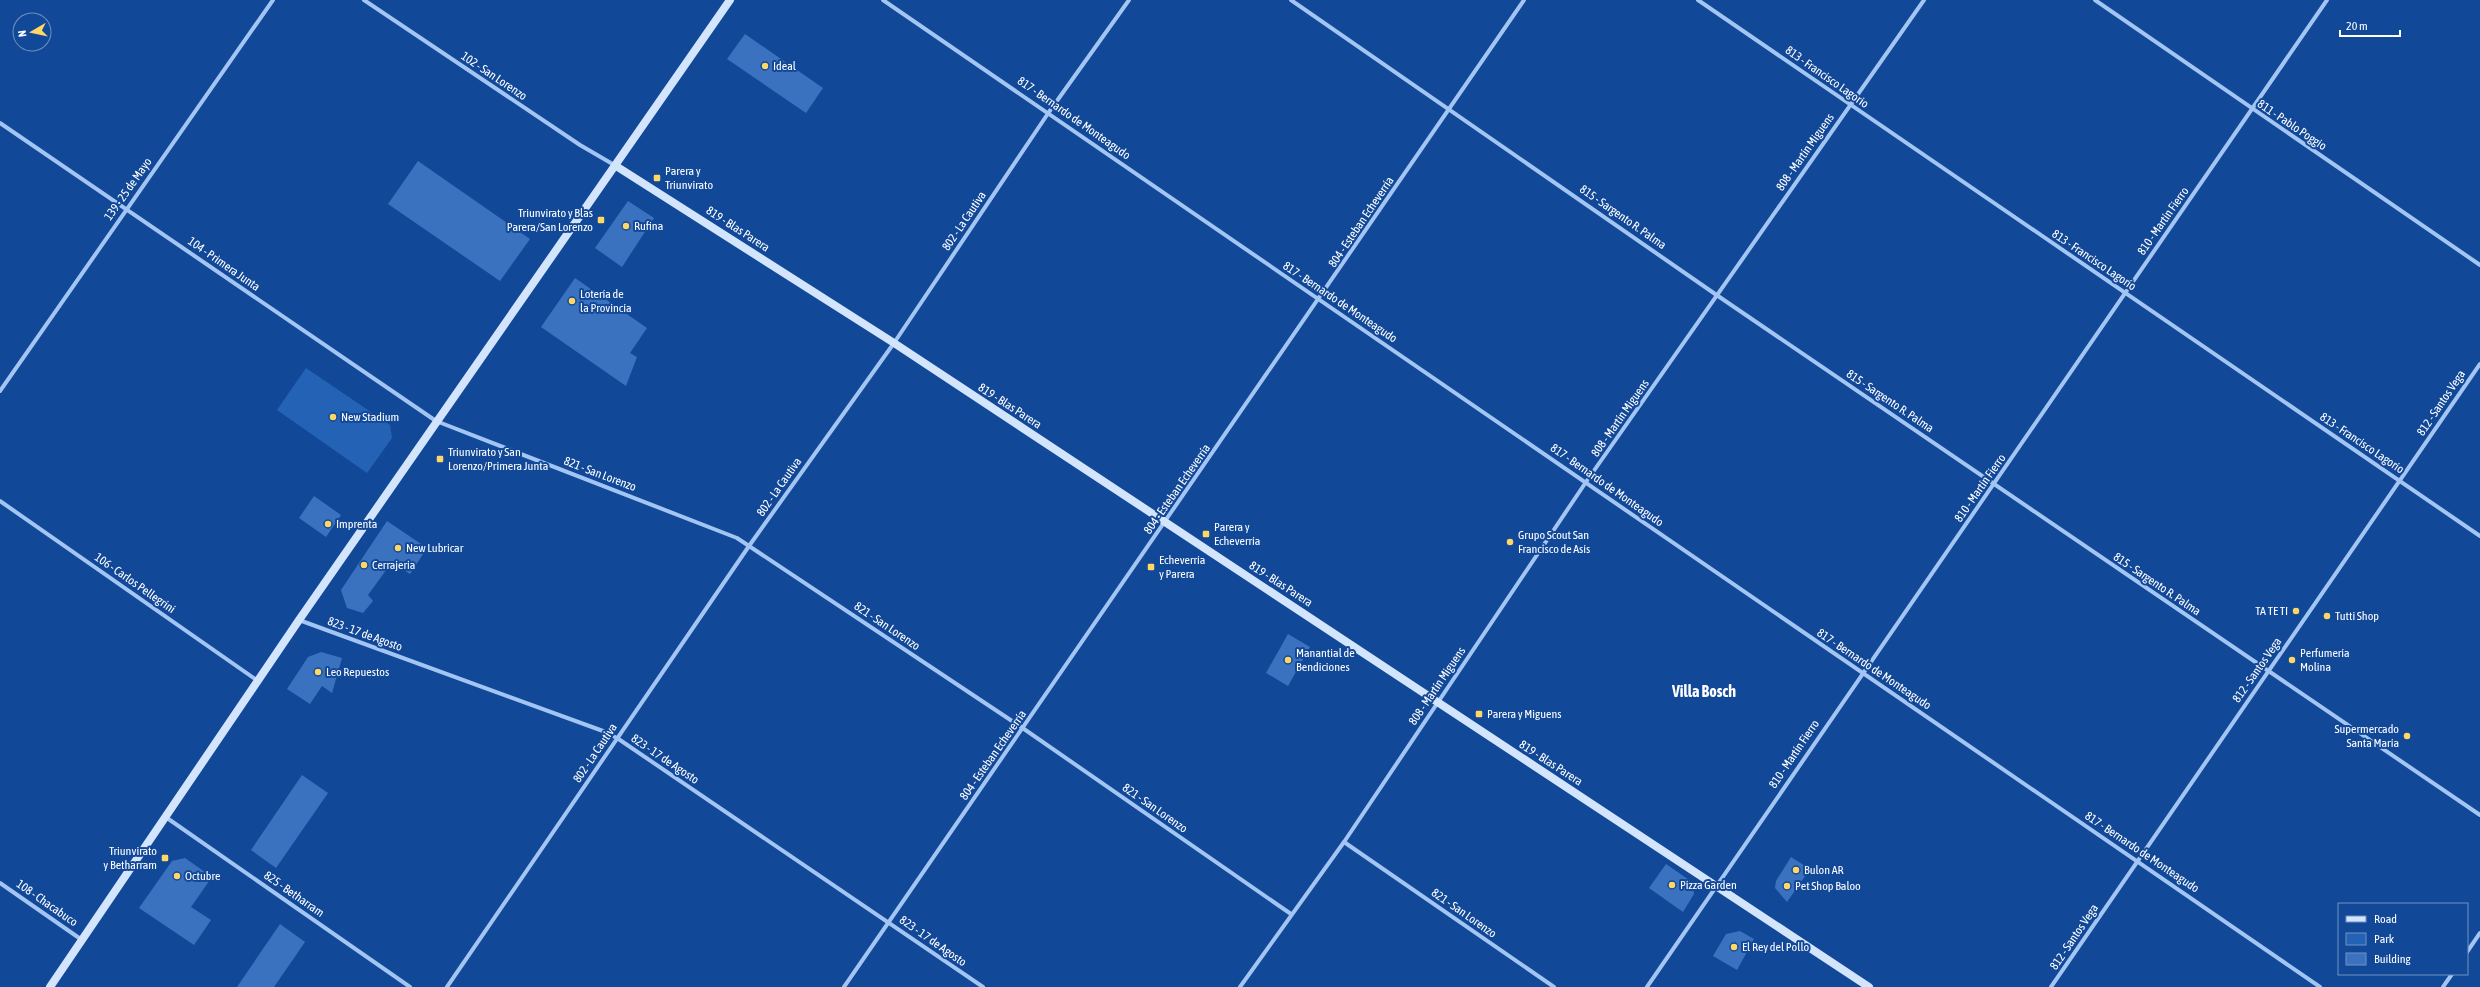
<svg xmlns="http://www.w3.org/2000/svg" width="2480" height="987" font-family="'Asap Condensed',sans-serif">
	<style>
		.green { fill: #2462b6 }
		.building { fill: #3b72c0 }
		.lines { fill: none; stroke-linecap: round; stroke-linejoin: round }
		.street { stroke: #a3c5f3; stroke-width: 4 }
		.secondary { stroke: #d3e4fd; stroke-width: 8 }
		.poi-dot { fill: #ffd765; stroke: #124898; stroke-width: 1.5 }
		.labels { text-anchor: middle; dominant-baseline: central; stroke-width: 4; stroke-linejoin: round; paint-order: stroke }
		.poi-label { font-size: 12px; fill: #fff; stroke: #124898; text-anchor: start }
		.street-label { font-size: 12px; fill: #fff; stroke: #124898 }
		.district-label { font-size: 16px; font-weight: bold; fill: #fff; stroke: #124898 }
	</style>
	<rect width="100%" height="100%" fill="#124898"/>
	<path class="green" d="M306,368L390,425L392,438L367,473L277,410Z"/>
	<g class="building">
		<path d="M745,34L823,88L806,113L727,59Z"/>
		<path d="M418,161L530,239L500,281L388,204Z"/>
		<path d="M628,201L654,218L622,267L595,248Z"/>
		<path d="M575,278L647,328L630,353L637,357L626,386L541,327Z"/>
		<path d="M314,496L341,515L326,537L299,518Z"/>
		<path d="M387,521L427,548L410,574L392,562L368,595L373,601L363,613L347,608L341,590Z"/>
		<path d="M1288,634L1310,647L1288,686L1266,673Z"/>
		<path d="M321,652L342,658L332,693L322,686L310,704L287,689L308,657Z"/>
		<path d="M302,775L328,793L276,868L251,850Z"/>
		<path d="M1791,857L1810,869L1787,902L1775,888L1776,881Z"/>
		<path d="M185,858L212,877L191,907L211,920L194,945L139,908L172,861Z"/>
		<path d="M1666,864L1692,882L1694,894L1683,912L1649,888Z"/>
		<path d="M280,924L305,942L274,987H237Z"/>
		<path d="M1740,931L1754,939L1737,970L1713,956L1726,934Z"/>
	</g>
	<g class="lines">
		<g class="street">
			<path d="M364,0L580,145L616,166"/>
			<path d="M883,0L2320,987"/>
			<path d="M1291,0L1718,296L2480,815"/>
			<path d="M1698,0L2480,536"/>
			<path d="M2095,0L2480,265"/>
			<path d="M0,123L436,421L737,538L749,546L1024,729L1291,914"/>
			<path d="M0,391L273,0"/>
			<path d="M0,501L258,681"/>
			<path d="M299,620L603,731L617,738L983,987"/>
			<path d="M167,818L410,987"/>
			<path d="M1344,842L1554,987"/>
			<path d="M0,883L82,940"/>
			<path d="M2467,952L2480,933"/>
			<path d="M447,987L749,546L894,343L1049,112L1129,0"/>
			<path d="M844,987L1524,0"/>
			<path d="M1240,987L1344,842L1586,482L1924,0"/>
			<path d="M1647,987L2327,0"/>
			<path d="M2051,987L2480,364"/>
			<path d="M2443,987L2452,974"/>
		</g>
		<g class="secondary">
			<path d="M616,166L894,343L1869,987"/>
			<path d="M50,987L299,620L730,0"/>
		</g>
	</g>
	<g class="poi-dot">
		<circle cx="765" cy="66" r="4"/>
		<rect x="653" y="174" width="8" height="8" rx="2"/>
		<rect x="597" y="216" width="8" height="8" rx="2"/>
		<circle cx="626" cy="226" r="4"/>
		<circle cx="572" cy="301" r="4"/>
		<circle cx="333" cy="417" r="4"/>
		<rect x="436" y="455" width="8" height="8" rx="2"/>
		<circle cx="328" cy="524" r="4"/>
		<rect x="1202" y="530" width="8" height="8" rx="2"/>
		<circle cx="1510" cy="542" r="4"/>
		<circle cx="398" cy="548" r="4"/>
		<circle cx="364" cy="565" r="4"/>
		<rect x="1147" y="563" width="8" height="8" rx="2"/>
		<circle cx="2296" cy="611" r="4"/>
		<circle cx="2327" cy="616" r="4"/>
		<circle cx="1288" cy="660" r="4"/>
		<circle cx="2292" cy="660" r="4"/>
		<circle cx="318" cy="672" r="4"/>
		<rect x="1475" y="710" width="8" height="8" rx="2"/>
		<circle cx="2407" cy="736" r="4"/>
		<rect x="161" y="854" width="8" height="8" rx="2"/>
		<circle cx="1796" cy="870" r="4"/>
		<circle cx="177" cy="876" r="4"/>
		<circle cx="1672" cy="885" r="4"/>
		<circle cx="1787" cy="886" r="4"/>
		<circle cx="1734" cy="947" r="4"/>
	</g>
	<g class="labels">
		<g class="poi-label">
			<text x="773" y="66">Ideal</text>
			<text x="665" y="171">Parera y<tspan x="665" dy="14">Triunvirato</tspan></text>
			<text x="593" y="213" text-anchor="end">Triunvirato y Blas<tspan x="593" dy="14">Parera/San Lorenzo</tspan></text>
			<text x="634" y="226">Rufina</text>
			<text x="580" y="294">Lotería de<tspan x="580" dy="14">la Provincía</tspan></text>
			<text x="341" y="417">New Stadium</text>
			<text x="448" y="452">Triunvirato y San<tspan x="448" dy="14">Lorenzo/Primera Junta</tspan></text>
			<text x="336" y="524">Imprenta</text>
			<text x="1214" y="527">Parera y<tspan x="1214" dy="14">Echeverría</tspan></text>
			<text x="1518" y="535">Grupo Scout San<tspan x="1518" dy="14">Francisco de Asís</tspan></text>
			<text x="406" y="548">New Lubricar</text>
			<text x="1159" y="560">Echeverría<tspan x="1159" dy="14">y Parera</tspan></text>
			<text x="372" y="565">Cerrajeria</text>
			<text x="2288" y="611" text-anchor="end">TA TE TI</text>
			<text x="2335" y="616">Tutti Shop</text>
			<text x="1296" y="653">Manantial de<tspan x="1296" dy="14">Bendiciones</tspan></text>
			<text x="2300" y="653">Perfumería<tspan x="2300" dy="14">Molina</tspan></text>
			<text x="326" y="672">Leo Repuestos</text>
			<text x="1487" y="714">Parera y Miguens</text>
			<text x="2399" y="729" text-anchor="end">Supermercado<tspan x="2399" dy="14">Santa María</tspan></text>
			<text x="157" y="851" text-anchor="end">Triunvirato<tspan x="157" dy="14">y Betharram</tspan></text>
			<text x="1804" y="870">Bulon AR</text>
			<text x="185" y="876">Octubre</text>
			<text x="1680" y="885">Pizza Garden</text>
			<text x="1795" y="886">Pet Shop Baloo</text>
			<text x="1742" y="947">El Rey del Pollo</text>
		</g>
		<g class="street-label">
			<text transform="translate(494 76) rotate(34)">102 - San Lorenzo</text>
			<text transform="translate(1827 77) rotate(35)">813 - Francisco Lagorio</text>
			<text transform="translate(1074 118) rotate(35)">817 - Bernardo de Monteagudo</text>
			<text transform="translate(2292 125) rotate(34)">811 - Pablo Poggio</text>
			<text transform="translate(1805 152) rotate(-55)">808 - Martín Miguens</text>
			<text transform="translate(128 189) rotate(-55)">139 - 25 de Mayo</text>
			<text transform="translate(1623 217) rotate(35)">815 - Sargento R. Palma</text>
			<text transform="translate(964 221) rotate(-56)">802 - La Cautiva</text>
			<text transform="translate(2163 221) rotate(-55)">810 - Martín Fierro</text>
			<text transform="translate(1361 222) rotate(-56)">804 - Esteban Echeverría</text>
			<text transform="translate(738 229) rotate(33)">819 - Blas Parera</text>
			<text transform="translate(2094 260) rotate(34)">813 - Francisco Lagorio</text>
			<text transform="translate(224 264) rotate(35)">104 - Primera Junta</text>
			<text transform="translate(1340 302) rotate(34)">817 - Bernardo de Monteagudo</text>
			<text transform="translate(1890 401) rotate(34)">815 - Sargento R. Palma</text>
			<text transform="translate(2441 403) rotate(-56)">812 - Santos Vega</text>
			<text transform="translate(1010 406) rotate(33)">819 - Blas Parera</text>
			<text transform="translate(1620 418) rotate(-55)">808 - Martín Miguens</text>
			<text transform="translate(2362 443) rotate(34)">813 - Francisco Lagorio</text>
			<text transform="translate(600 474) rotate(21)">821 - San Lorenzo</text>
			<text transform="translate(1607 485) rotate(35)">817 - Bernardo de Monteagudo</text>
			<text transform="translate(779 487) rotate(-55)">802 - La Cautiva</text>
			<text transform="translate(1980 488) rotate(-55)">810 - Martín Fierro</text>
			<text transform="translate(1177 489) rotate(-55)">804 - Esteban Echeverría</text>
			<text transform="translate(135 583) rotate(35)">106 - Carlos Pellegrini</text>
			<text transform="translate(1281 584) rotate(33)">819 - Blas Parera</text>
			<text transform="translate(2157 584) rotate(34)">815 - Sargento R. Palma</text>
			<text transform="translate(887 626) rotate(34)">821 - San Lorenzo</text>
			<text transform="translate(365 634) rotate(20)">823 - 17 de Agosto</text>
			<text transform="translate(1874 669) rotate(34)">817 - Bernardo de Monteagudo</text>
			<text transform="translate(2257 670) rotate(-55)">812 - Santos Vega</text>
			<text transform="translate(1437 686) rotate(-56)">808 - Martín Miguens</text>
			<text transform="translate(595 753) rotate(-56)">802 - La Cautiva</text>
			<text transform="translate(1794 754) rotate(-56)">810 - Martín Fierro</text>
			<text transform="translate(993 755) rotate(-55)">804 - Esteban Echeverría</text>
			<text transform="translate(665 759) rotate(34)">823 - 17 de Agosto</text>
			<text transform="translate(1551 763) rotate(33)">819 - Blas Parera</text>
			<text transform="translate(1155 808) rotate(35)">821 - San Lorenzo</text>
			<text transform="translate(2142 852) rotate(34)">817 - Bernardo de Monteagudo</text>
			<text transform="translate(294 894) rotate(35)">825 - Betharram</text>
			<text transform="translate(47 903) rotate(35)">108 - Chacabuco</text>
			<text transform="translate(1464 913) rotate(35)">821 - San Lorenzo</text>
			<text transform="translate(2074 937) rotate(-56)">812 - Santos Vega</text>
			<text transform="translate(933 941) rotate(35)">823 - 17 de Agosto</text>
		</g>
		<g class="district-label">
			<text x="1704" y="691">Villa Bosch</text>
		</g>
	</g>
	<rect x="2338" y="903" width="130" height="72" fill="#124898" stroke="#7191c1"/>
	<rect x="2346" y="916" width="20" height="6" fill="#d3e4fd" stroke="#7191c1"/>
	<text x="2374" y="923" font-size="12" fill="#ffffff">Road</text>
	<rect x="2346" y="933" width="20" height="12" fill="#2462b6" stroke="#7191c1"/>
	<text x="2374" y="943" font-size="12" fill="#ffffff">Park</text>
	<rect x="2346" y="953" width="20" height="12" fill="#3b72c0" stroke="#7191c1"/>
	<text x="2374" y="963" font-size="12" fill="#ffffff">Building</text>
	<g transform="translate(32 32) rotate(261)"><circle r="19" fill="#124898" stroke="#7191c1"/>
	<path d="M0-3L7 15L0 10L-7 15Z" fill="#ffd765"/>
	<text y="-6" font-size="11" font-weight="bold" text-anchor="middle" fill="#ffffff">N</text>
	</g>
	<path d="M2340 30v6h60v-6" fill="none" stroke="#ffffff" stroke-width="2"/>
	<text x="2346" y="30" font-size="12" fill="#ffffff" stroke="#124898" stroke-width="3" paint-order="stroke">20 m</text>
</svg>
